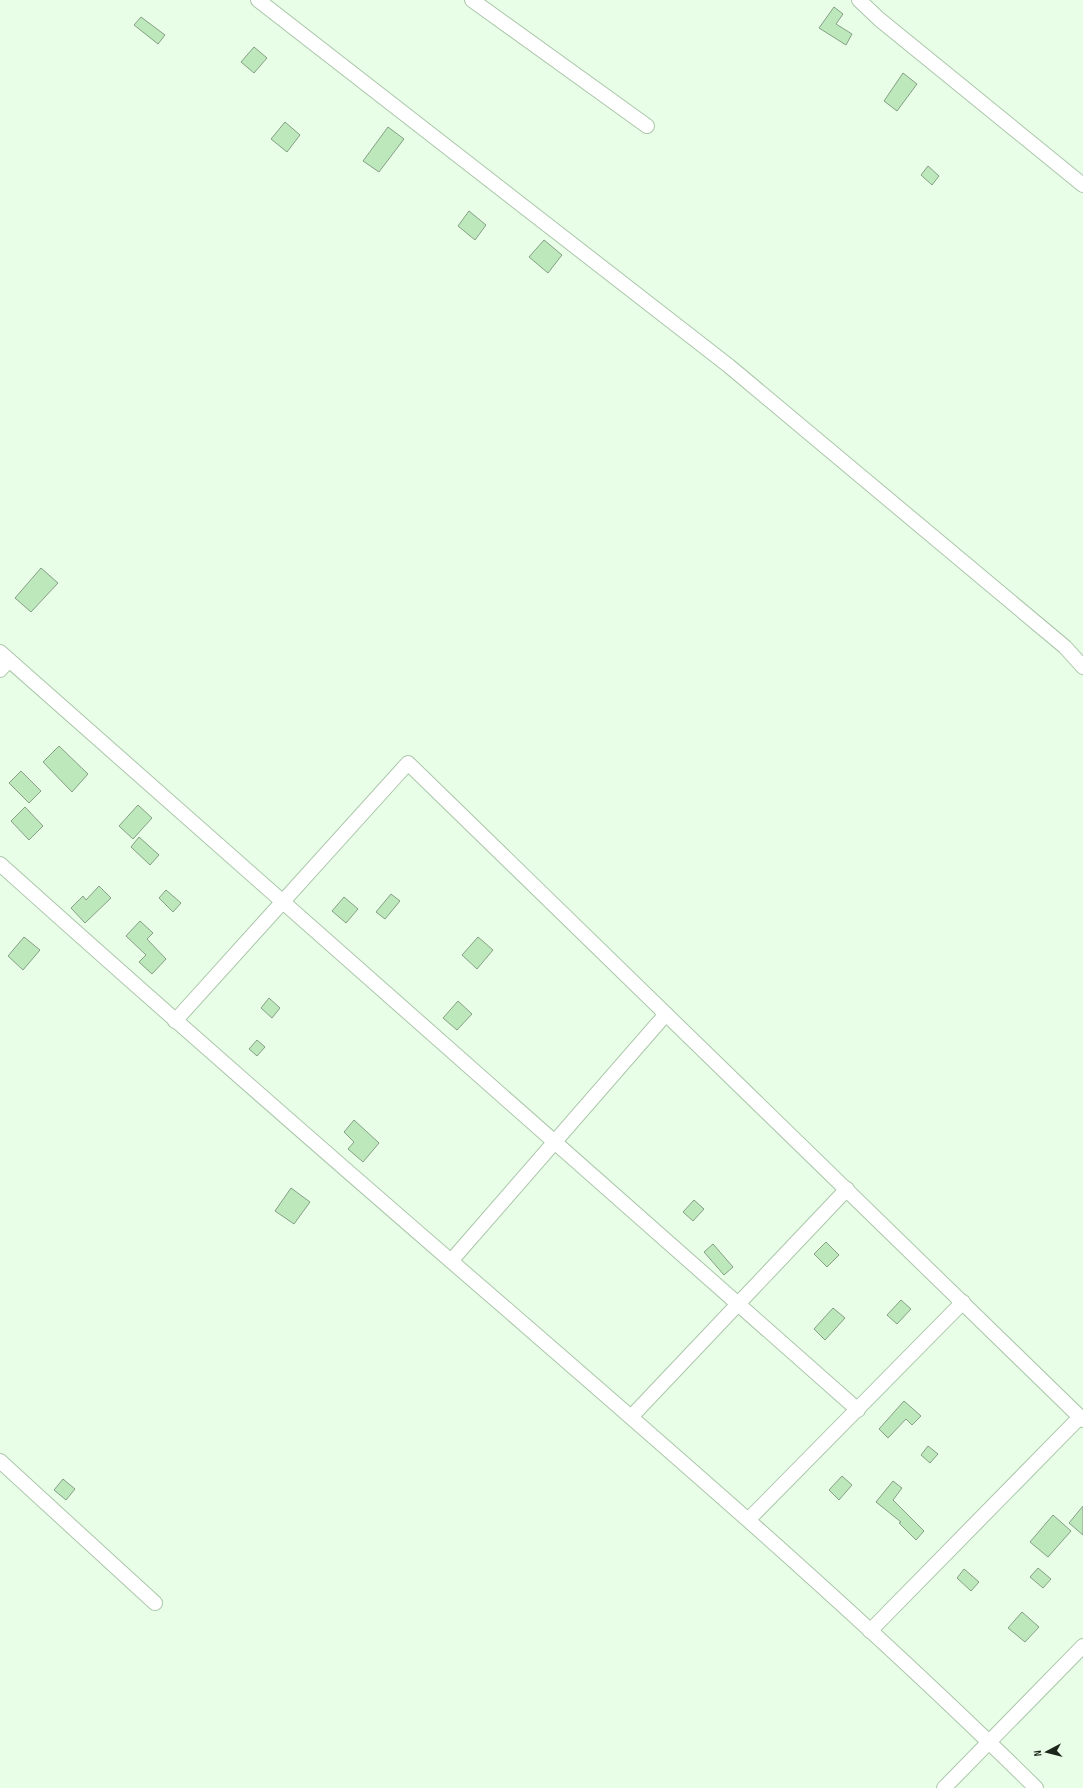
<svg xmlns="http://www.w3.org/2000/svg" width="1083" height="1788" font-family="'Sofia Sans Condensed',sans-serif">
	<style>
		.building { fill: #bde8bc; stroke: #869f85 }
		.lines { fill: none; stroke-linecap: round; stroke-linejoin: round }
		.minor-casing { stroke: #abc6aa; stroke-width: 16 }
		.minor { stroke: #fff; stroke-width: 14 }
	</style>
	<rect width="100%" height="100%" fill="#e8fee7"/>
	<g class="building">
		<path d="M834,7L843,14L836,24L852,34L846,45L819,28Z"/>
		<path d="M141,17L165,35L158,44L134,25Z"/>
		<path d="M254,47L267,58L254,73L241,62Z"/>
		<path d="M903,73L917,84L897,111L884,101Z"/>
		<path d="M285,122L300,135L287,152L271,139Z"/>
		<path d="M388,127L404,139L379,172L363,161Z"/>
		<path d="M928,166L939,176L932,185L921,175Z"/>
		<path d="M469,211L486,225L475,240L458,226Z"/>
		<path d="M544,240L562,255L548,273L529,257Z"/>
		<path d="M41,568L58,583L31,612L15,598Z"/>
		<path d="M59,746L88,774L72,792L43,762Z"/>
		<path d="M21,771L41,791L29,803L9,783Z"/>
		<path d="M138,805L152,818L133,839L119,826Z"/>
		<path d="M25,807L43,826L29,840L11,821Z"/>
		<path d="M139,837L159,855L150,865L131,847Z"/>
		<path d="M99,886L111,898L85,923L71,908L83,896L86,900Z"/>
		<path d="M166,890L181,903L173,912L159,898Z"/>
		<path d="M391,894L400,901L385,919L376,912Z"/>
		<path d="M344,897L358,909L346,923L332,911Z"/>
		<path d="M140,921L153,933L147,939L166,959L152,974L139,962L146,955L126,936Z"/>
		<path d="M24,937L40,950L23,970L8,956Z"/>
		<path d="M478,937L493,950L477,969L462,955Z"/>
		<path d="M269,998L280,1008L272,1018L261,1008Z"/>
		<path d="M458,1001L472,1014L457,1030L443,1018Z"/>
		<path d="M257,1040L265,1047L257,1056L249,1049Z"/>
		<path d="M354,1120L379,1143L363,1162L348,1149L354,1142L344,1132Z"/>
		<path d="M291,1188L310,1202L294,1224L275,1211Z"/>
		<path d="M694,1200L704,1209L693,1221L683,1212Z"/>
		<path d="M826,1242L839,1255L827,1267L814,1254Z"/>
		<path d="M713,1244L733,1267L724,1275L704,1252Z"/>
		<path d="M901,1300L911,1309L897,1324L887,1315Z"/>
		<path d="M833,1308L845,1318L825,1340L814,1329Z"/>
		<path d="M904,1401L921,1416L912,1425L906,1419L888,1438L879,1429Z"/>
		<path d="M928,1446L938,1454L930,1463L921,1455Z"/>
		<path d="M842,1476L852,1485L839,1500L829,1490Z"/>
		<path d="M63,1479L75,1489L66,1500L54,1490Z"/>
		<path d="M893,1481L902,1488L893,1500L924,1531L916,1540L899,1523L901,1522L876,1502Z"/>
		<path d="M1083,1506V1535L1069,1523Z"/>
		<path d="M1053,1515L1071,1531L1048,1557L1030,1542Z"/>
		<path d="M1038,1568L1051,1579L1043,1588L1030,1577Z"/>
		<path d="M964,1569L979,1582L971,1591L957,1578Z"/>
		<path d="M1022,1612L1039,1627L1025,1642L1008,1628Z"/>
	</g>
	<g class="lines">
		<defs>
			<g id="minor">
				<path d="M258,0L729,366L1065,647L1083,667"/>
				<path d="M472,0L647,126"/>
				<path d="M859,0L879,19L1083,185"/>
				<path d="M0,652L858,1410"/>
				<path d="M0,670L9,660"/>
				<path d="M0,864C166,1013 334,1160 503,1306C684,1463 866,1620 1036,1788"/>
				<path d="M175,1021L408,763L1083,1420"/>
				<path d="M451,1261L666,1014"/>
				<path d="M631,1417L847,1189"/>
				<path d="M0,1461L155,1603"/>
				<path d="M749,1519L963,1302"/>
				<path d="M870,1631L1080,1417"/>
				<path d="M944,1788L1083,1646"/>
			</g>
		</defs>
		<use href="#minor" class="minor-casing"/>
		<use href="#minor" class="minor"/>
	</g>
	<g transform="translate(1047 1752) rotate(263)" stroke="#e8fee7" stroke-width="3" paint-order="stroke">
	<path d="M0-3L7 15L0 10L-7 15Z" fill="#1c261b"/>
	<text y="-6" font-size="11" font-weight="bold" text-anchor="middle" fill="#1c261b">N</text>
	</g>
</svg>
